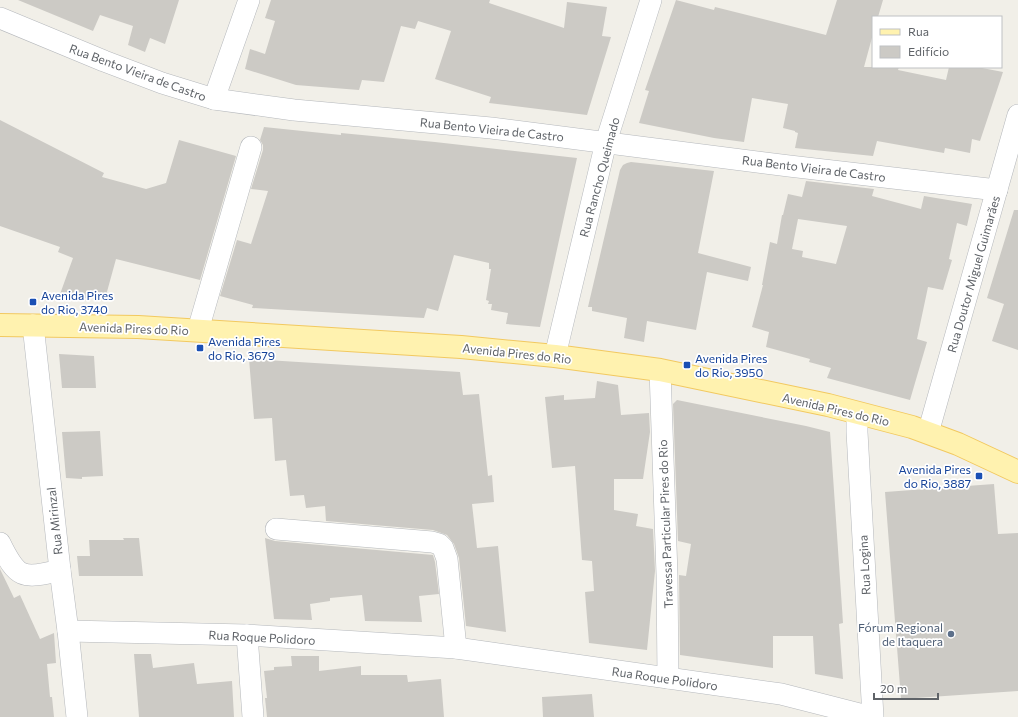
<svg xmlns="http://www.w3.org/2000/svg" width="1018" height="717" font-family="Commissioner,sans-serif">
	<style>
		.building { fill: #cccac5; fill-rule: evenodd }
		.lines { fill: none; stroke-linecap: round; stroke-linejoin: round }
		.minor-casing { stroke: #b5b8bc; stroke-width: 22 }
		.major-casing { stroke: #f2c960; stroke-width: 24 }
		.minor { stroke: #fff; stroke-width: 21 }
		.major { stroke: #fff2af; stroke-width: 22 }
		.transit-dot { fill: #1a4fb4; stroke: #fff; stroke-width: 1.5 }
		.service-dot { fill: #5c6f8a; stroke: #fff; stroke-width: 1.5 }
		.labels { text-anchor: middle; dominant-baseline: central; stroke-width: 3.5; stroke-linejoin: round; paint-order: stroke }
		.street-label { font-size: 12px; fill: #5f6368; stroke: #fff }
		.transit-label { font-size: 12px; fill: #164399; stroke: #fff; text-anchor: start }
		.service-label { font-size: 12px; fill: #4e5e75; stroke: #fff; text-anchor: end }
	</style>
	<rect width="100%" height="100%" fill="#f1efe8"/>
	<g class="building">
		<path d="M18,0H179L165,44L150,38L145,52L128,45L133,26L100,15L93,31Z"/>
		<path d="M271,0H490L489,3L564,28L567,2L607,7L602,36L611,37L587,115L489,103L491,97L435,79L451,31L418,21L415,29L401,26L384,82L362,80L359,90L296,85L245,69L250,49L265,54L275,21L265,18Z"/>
		<path d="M676,0L714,10L715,7L826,35L837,0H883L878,17H873V34L864,67H899L898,70L946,80L949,67H977L1003,72L980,141L972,139L970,153L945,148L944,153L877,141L873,156L795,148L798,133L795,132V131L783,128L788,104L752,98L744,142L714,138L639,123L649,91L645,90Z"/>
		<path d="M0,120L104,173L102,177L146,189L166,183L179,140L236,156L200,280L116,259L105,299L59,297L73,258L58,252L60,247L0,226Z"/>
		<path d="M264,127L341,135V133L435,142L577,158L540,327L506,324L508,313L491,310L492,304H488L489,301L486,300L491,269H489V263L454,255L438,311L427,308L424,318L252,308L253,305L220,296L237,240L251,244L268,191L251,189L263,150V145L260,140Z"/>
		<path d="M631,162L714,171L698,253L751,267L748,281L707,272L696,330L647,321L644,342L624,338L627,318L592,311V307H588L620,170L623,165L627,163Z"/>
		<path d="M806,181L874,189L872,196L921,209L924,196L972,204L967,226L957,223L949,259L952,260L943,290L928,287L917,339L927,342L910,400L827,378L831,368L809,362L810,359L766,347L769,332L752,327L763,285H762L770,242L777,244L782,215H783L788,194L802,197ZM798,219L847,226L836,264L802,257L803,251L792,249Z"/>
		<path d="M1014,210H1018V350L992,341L1004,304L987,298Z"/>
		<path d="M59,354L94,356L96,388H62Z"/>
		<path d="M249,359L460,372L463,395L479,394L488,476L492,475L494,502L472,504L477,548L498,546L506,632L466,626L459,558L454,544L447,535L433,530L326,521L325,506L306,508L304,495L290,496L286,460L275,461L272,418L254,419Z"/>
		<path d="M597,381L618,385L621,415L649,413L650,432L643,479H614V510L638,514L636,526L653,529L655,571L647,650L589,643L585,592L594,591L592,561L582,560L575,466L552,468L545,397L564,395V400L595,398Z"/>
		<path d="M677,400L806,426L830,432L843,623L839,624L843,679L815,674L813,636H773V668L680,655L679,575L686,576L691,544L678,541L673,404Z"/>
		<path d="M100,431L103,476L82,477V479L66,478L62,432Z"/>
		<path d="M994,484L998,534L1018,533V691L901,699L885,492Z"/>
		<path d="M123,538H139L143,576H79L77,556H90L89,540H124Z"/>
		<path d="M265,538L275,541L433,555L435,562L439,594L419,596L422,622L365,621L362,595L330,598V601L310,604L312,620L274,619Z"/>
		<path d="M0,569L14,598L20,595L40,639L54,633L56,663L47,664L50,697H52L54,717H0Z"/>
		<path d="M134,654H151L153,668L194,663L197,684L232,681L234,717H139Z"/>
		<path d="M291,656H319V671L361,666V675H407L408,682L441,679L444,717H267L265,698H267L264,671L274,670V667L292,666Z"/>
		<path d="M592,694L594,717H543L542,697Z"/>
	</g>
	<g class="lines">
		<defs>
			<g id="minor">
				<path d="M0,18L104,61L162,83L214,99L294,110L491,128L789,166L997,190"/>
				<path d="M214,99L249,0"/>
				<path d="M33,325L60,570L68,631L77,717"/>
				<path d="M198,330L251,147"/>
				<path d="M555,356L606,142L651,0"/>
				<path d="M660,370L667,575L668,678"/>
				<path d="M857,413V432L873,717"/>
				<path d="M928,433L1018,115"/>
				<path d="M276,529L432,542L439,544L443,548L447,559L456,648"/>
				<path d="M0,543C17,578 22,580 60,570"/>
				<path d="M68,631L247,635L456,648L781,694L871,717"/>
				<path d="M247,635L253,717"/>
			</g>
			<path id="major" d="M0,325L138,327L461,347L555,356L660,370L828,405L912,427L958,444L1018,472"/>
		</defs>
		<use href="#minor" class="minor-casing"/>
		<use href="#major" class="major-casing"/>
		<use href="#minor" class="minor"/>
		<use href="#major" class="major"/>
	</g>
	<g class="transit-dot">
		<rect x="29" y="298" width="8" height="8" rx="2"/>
		<rect x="196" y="344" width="8" height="8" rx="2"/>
		<rect x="683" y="361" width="8" height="8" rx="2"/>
		<rect x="975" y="472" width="8" height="8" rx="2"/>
	</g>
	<circle class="service-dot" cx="951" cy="634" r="4"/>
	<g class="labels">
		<g class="street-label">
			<text transform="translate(138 72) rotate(20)">Rua Bento Vieira de Castro</text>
			<text transform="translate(492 129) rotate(6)">Rua Bento Vieira de Castro</text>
			<text transform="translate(814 168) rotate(7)">Rua Bento Vieira de Castro</text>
			<text transform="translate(599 177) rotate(-75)">Rua Rancho Queimado</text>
			<text transform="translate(973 274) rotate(-74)">Rua Doutor Miguel Guimarães</text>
			<text transform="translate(134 328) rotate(2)">Avenida Pires do Rio</text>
			<text transform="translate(517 353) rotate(6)">Avenida Pires do Rio</text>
			<text transform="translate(836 409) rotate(13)">Avenida Pires do Rio</text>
			<text transform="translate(54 521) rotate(-96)">Rua Mirinzal</text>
			<text transform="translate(665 524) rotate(-92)">Travessa Particular Pires do Rio</text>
			<text transform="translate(864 565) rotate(-93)">Rua Logina</text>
			<text transform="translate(262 637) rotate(3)">Rua Roque Polidoro</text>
			<text transform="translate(665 678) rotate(8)">Rua Roque Polidoro</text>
		</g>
		<g class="transit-label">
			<text x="41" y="295">Avenida Pires<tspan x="41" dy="14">do Rio, 3740</tspan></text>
			<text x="208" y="341">Avenida Pires<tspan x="208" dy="14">do Rio, 3679</tspan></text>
			<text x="695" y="358">Avenida Pires<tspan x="695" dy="14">do Rio, 3950</tspan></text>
			<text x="971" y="469" text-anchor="end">Avenida Pires<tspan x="971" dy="14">do Rio, 3887</tspan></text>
		</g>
		<g class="service-label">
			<text x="943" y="627">Fórum Regional<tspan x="943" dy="14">de Itaquera</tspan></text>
		</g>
	</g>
	<rect x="872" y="16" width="130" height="52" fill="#ffffff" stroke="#bfc1c3"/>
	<rect x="880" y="29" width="20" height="6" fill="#fff2af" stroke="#bfc1c3"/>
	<text x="908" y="36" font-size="12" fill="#5f6368">Rua</text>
	<rect x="880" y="46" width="20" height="12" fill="#cccac5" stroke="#bfc1c3"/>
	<text x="908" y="56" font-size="12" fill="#5f6368">Edifício</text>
	<path d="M874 693v6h64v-6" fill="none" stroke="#5f6368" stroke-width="2"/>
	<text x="880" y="693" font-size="12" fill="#5f6368" stroke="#ffffff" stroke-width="3" paint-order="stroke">20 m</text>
</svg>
